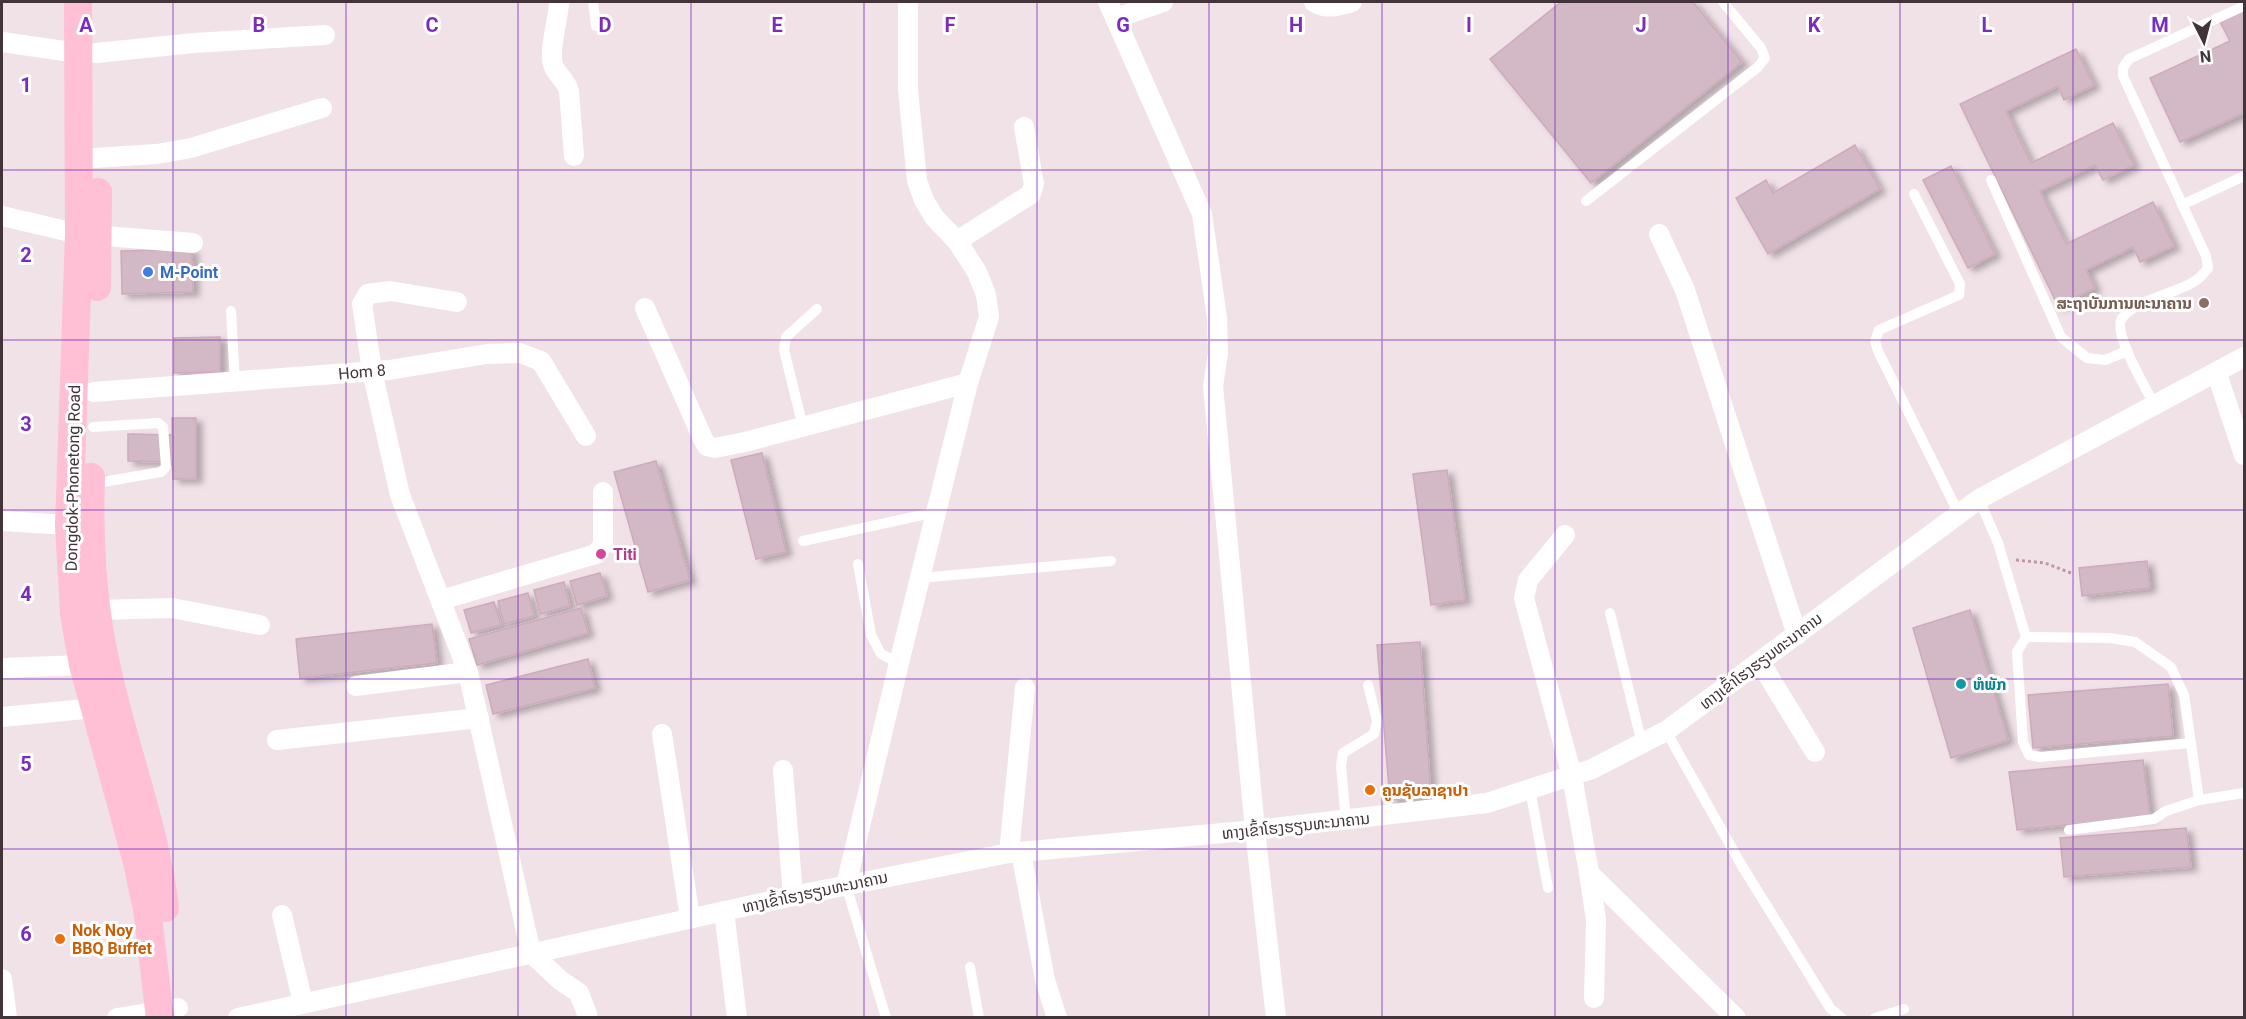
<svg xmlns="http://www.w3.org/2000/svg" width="2246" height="1019" font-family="Roboto,'Noto Sans Lao',sans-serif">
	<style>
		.building { fill: #d3b8c5; stroke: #ceabbc; stroke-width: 1.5; filter: url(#shadow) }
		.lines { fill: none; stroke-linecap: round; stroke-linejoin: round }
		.path { stroke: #be96a8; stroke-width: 3; stroke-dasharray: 3 3; stroke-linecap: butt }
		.service { stroke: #fff; stroke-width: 10 }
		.minor { stroke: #fff; stroke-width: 20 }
		.secondary { stroke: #ffbfd4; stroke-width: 28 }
		.grid { fill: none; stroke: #7b2cbf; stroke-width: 1.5; stroke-opacity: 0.55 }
		.shop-dot { fill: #3f7fe0; stroke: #fff; stroke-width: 2 }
		.education-dot { fill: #8d6e63; stroke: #fff; stroke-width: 2 }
		.hotel-dot { fill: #d1479c; stroke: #fff; stroke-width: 2 }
		.culture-dot { fill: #0f9aa8; stroke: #fff; stroke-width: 2 }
		.food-dot { fill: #e8710a; stroke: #fff; stroke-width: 2 }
		.labels { text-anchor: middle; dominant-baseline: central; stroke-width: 6; stroke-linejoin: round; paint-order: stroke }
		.shop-label { font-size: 16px; font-weight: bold; fill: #366cbe; stroke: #fff; text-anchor: start }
		.education-label { font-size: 16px; font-weight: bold; fill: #785e54; stroke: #fff; text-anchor: end }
		.street-label { font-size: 16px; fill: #43333a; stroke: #fff }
		.hotel-label { font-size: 16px; font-weight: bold; fill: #b23c85; stroke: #fff; text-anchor: start }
		.culture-label { font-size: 16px; font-weight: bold; fill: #0d838f; stroke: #fff; text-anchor: start }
		.food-label { font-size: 16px; font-weight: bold; fill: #c56008; stroke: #fff; text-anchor: start }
		.grid-label { font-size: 20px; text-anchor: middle; font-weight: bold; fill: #7b2cbf; stroke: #fff; stroke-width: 6; stroke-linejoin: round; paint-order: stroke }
	</style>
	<defs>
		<filter id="shadow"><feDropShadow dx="6" dy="4" stdDeviation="3" flood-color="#0004"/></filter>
	</defs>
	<rect width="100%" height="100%" fill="#f1e2e8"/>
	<g class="building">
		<path d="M1561,2H1693L1742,62L1591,183L1490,59Z"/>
		<path d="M2244,11V113L2180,142L2150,78L2230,41L2220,22Z"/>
		<path d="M2076,49L2094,85L2064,100L2058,86L2006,111L2031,163L2113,123L2134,165L2103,180L2095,165L2040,191L2066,244L2153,202L2174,246L2140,262L2133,247L2086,270L2095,288L2058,306L1960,104Z"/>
		<path d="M1855,145L1880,189L1768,254L1736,198L1766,180L1773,193Z"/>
		<path d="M1951,166L1995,254L1968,268L1923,180Z"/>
		<path d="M192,249L193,292L122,294L121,251Z"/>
		<path d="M220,337V372L174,373V338Z"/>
		<path d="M172,418H196V479H173Z"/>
		<path d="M128,434L173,435V462L128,461Z"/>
		<path d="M762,453L786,552L756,559L731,460Z"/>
		<path d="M656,461L690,580L648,592L614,472Z"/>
		<path d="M1447,470L1465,600L1431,605L1413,474Z"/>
		<path d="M2147,561L2150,588L2082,596L2079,568Z"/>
		<path d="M600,573L607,596L577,605L570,581Z"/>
		<path d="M564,582L570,606L540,614L534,590Z"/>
		<path d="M528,593L534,616L504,624L498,601Z"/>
		<path d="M494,602L501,625L471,633L464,610Z"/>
		<path d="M581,608L588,633L477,665L469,639Z"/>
		<path d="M1970,610L2008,740L1951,758L1913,628Z"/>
		<path d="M432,624L437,663L300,678L296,639Z"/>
		<path d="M1420,642L1431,796L1390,800L1377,645Z"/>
		<path d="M588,659L595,688L493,714L486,685Z"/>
		<path d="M2168,684L2173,736L2033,748L2028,695Z"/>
		<path d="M2143,760L2150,817L2017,830L2009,772Z"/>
		<path d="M2186,828L2191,867L2064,877L2060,838Z"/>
	</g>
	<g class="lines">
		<path class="path" d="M2016,560L2045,563L2071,573"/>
		<g class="service">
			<path d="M593,2L596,26"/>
			<path d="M1991,180L2061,337L2087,358L2105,360L2127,351"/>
			<path d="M1914,194L1960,284L1959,295L1879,330L1875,341L1878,351L1959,514"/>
			<path d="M1586,201L1758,67L1765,58L1761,48L1723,2"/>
			<path d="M2182,205L2244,176"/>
			<path d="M231,311L235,383"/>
			<path d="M2155,406C2147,390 2112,333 2122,318C2132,305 2156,298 2171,292C2188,285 2197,283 2208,268L2206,256L2123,76V68L2129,59L2244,6"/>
			<path d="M803,427L784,350L786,337L817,309"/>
			<path d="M91,484L161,472L166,467L163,427L158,423L93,427"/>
			<path d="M1979,499L1998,543L2026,637L2110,638L2135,642L2171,667L2184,695L2199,800"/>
			<path d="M803,541L936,512"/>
			<path d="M858,564L871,635L881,654L899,663"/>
			<path d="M920,578L1111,561"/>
			<path d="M1610,613L1642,744"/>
			<path d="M2026,637L2017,652L2023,742L2029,755L2040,757L2191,743"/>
			<path d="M1666,731L1742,866L1830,1008L1842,1018"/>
			<path d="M1530,789L1548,888"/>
			<path d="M1346,821L1341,766L1343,753L1374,734L1377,721L1368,685"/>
			<path d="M2069,830L2154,819L2166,811L2199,800L2244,793"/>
			<path d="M846,885L886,1018"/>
			<path d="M970,967L979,1018"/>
			<path d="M1875,1018L1904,1009"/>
		</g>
		<g class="minor">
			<path d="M559,2C559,18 547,53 554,67C558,76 566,80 569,91L574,156"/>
			<path d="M1108,2L1202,214L1217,318L1218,353L1213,386L1255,830L1276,1018"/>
			<path d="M1314,2C1326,10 1338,6 1352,2"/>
			<path d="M1116,18L1163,2"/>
			<path d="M2,42L78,53"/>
			<path d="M96,53L194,43L325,35"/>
			<path d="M78,159L157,154L191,148L322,108"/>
			<path d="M2,216L79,234L193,243"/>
			<path d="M1659,234L1685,290L1797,635"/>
			<path d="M957,241L1031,194L1034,184L1024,127"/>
			<path d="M457,302L390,291L368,294L362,304L372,371L400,495L468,672L531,953L560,980L579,993L587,1014"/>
			<path d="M645,308L703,439L707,446L715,448L745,442L968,383"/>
			<path d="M2217,374L2244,455"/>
			<path d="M93,392L389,370L487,354L520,353L541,361L586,436"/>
			<path d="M2,521L69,525"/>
			<path d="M1565,535L1528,580L1524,598L1572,776L1589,873L1596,920L1594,998"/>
			<path d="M441,600L596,554L603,545V492"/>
			<path d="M97,610L172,608L260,625"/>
			<path d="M1760,662L1815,752"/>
			<path d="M2,668L83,665"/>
			<path d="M356,686L468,672"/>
			<path d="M2,717L95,708"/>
			<path d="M662,734L690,918"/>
			<path d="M277,740L479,718"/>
			<path d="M783,770L793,896"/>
			<path d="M1021,852L1045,980L1057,1018"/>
			<path d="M1009,853L1025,688"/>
			<path d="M1589,873L1736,1018"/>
			<path d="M846,885L899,663L968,383L989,317L986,295L977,272L957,241L934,217L924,200L917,181L908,90V2"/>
			<path d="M724,911L737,1018"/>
			<path d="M282,915L303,1003"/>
			<path d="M2,979L7,1018"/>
			<path d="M117,1018L178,1008"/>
			<path d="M238,1018L793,896L1009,853L1255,830L1487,803L1592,769L1666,731L1979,499L2244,357"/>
		</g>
		<g class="secondary">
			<path d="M78,2L79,234L69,525L74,614L83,665L137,862L147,909L160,1018"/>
			<path d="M97,287L98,192"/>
			<path d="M91,477C89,537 92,600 105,659C122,743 155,823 165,908"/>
		</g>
	</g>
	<path class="grid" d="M173,2V1018M346,2V1018M518,2V1018M691,2V1018M864,2V1018M1037,2V1018M1209,2V1018M1382,2V1018M1555,2V1018M1728,2V1018M1900,2V1018M2073,2V1018M2,170H2244M2,340H2244M2,510H2244M2,679H2244M2,849H2244"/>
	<circle class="shop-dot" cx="148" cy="272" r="6"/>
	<circle class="education-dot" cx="2204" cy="303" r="6"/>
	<circle class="hotel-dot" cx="601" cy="554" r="6"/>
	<circle class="culture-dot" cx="1961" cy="684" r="6"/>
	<g class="food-dot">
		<circle cx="1370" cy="790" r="6"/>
		<circle cx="60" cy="939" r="6"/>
	</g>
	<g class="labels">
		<g class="shop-label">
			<text x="160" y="272">M-Point</text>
		</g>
		<g class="education-label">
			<text x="2192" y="303">ສະຖາບັນການທະນາຄານ</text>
		</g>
		<g class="street-label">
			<text transform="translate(362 372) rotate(-5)">Hom 8</text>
			<text transform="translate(73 478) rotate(-89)">Dongdok-Phonetong Road</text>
			<text transform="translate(1761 661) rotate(-37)">ທາງເຂົ້າໂຮງຮຽນທະນາຄານ</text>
			<text transform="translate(1296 826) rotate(-6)">ທາງເຂົ້າໂຮງຮຽນທະນາຄານ</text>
			<text transform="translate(815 892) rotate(-12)">ທາງເຂົ້າໂຮງຮຽນທະນາຄານ</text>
		</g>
		<g class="hotel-label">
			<text x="613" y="554">Titi</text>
		</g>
		<g class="culture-label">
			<text x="1973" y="684">ຫໍພັກ</text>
		</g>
		<g class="food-label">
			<text x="1382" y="790">ຄູນຊັບລາຊາປາ</text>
			<text x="72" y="930">Nok Noy<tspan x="72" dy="18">BBQ Buffet</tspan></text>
		</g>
	</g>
	<g class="grid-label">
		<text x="86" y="32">A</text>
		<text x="259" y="32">B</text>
		<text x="432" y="32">C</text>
		<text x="605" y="32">D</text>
		<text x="777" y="32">E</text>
		<text x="950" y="32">F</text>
		<text x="1123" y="32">G</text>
		<text x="1296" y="32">H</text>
		<text x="1469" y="32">I</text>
		<text x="1641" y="32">J</text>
		<text x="1814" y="32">K</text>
		<text x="1987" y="32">L</text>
		<text x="2160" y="32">M</text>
		<text x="26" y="92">1</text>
		<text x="26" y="262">2</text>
		<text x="26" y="431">3</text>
		<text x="26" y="601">4</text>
		<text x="26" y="771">5</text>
		<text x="26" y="941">6</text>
	</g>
	<rect width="2246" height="1019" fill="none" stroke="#43333a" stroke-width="6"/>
	<g transform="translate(2204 42) rotate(174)" stroke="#ffffff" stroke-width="4.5" paint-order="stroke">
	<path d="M0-4.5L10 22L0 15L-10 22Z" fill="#43333a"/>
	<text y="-9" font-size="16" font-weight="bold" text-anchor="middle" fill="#43333a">N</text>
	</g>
</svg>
